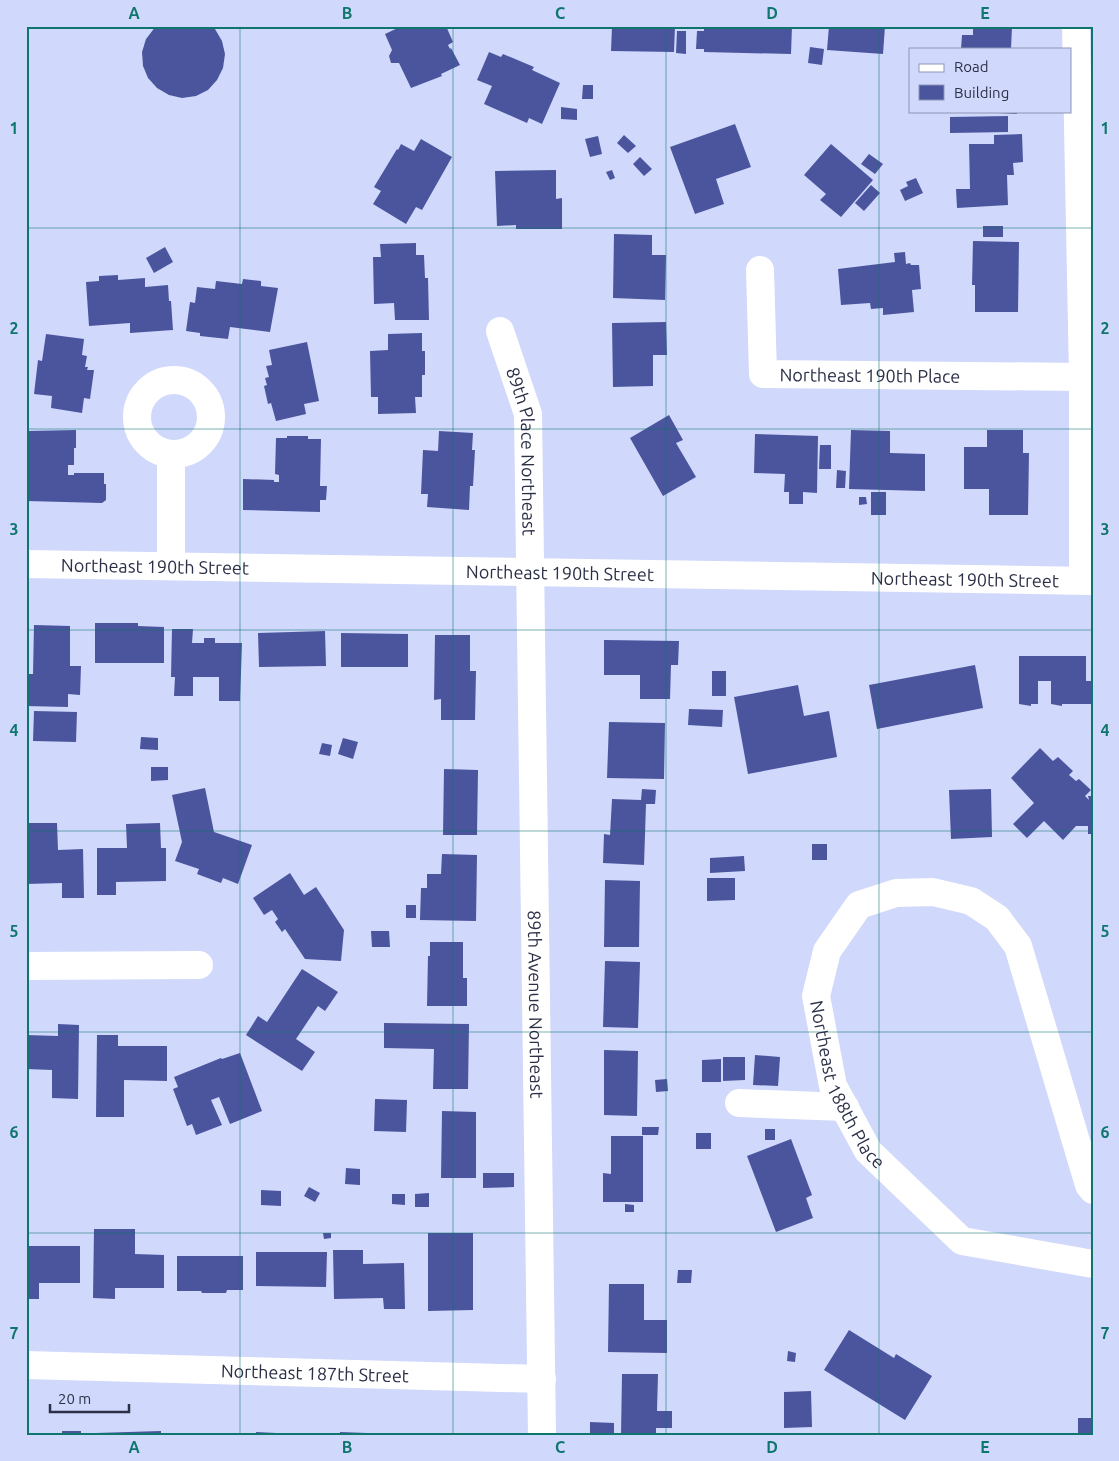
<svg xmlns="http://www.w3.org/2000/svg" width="1119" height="1461" font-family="Ubuntu,sans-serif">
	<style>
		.building { fill: #4b559d }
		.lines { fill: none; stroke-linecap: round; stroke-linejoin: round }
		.minor { stroke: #fff; stroke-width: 28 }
		.grid { fill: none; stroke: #0f766e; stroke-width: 1; stroke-opacity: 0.55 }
		.labels { text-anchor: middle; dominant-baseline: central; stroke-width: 5; stroke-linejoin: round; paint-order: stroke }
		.street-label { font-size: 18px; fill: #2b3047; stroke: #d0d8fc }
		.neatline { fill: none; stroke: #0f766e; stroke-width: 2 }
		.grid-label { font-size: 16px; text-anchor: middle; font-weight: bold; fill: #0f766e }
	</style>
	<rect width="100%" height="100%" fill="#d0d8fc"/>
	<g class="building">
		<path d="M156,26H211L215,29L222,41L225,54L223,68L217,80L208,90L196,96L182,98L169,95L157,88L148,78L143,66L142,52L146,39Z"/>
		<path d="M402,26H446L453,42L448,45L450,49L451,48L460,65L441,74L442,76L411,88L399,63H391L389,56L392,50L385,34Z"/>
		<path d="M612,26H675L674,52L611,51Z"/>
		<path d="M704,26H792L791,54L704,52V49H696L697,31H704Z"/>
		<path d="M829,26H885L883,54L827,50Z"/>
		<path d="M973,26H1012L1011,49H961L962,35H973Z"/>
		<path d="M677,31H686V54L676,53Z"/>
		<path d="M810,47L824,49L822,65L808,63Z"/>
		<path d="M489,52L501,57L503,54L534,67L532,70L560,83L542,124L529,118L527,123L484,104L492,86L477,80Z"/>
		<path d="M583,85H593V99H582Z"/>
		<path d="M561,107L577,109V120L561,119Z"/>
		<path d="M998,111H1017V114L998,113Z"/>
		<path d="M1008,116V132L950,133V117Z"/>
		<path d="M735,124L751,167L716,179L724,204L695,214L670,147Z"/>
		<path d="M1022,134L1023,162L1013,163L1014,175H1007L1008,205L957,208L956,189H970L969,144H994V135Z"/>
		<path d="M624,135L636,146L628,153L617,143Z"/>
		<path d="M598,136L602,154L590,157L585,139Z"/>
		<path d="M421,139L452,157L422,210L416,207L406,224L373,204L381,191L374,187L397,149L398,150L401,144L414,151Z"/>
		<path d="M831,144L873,180L841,217L820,200L826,194L804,175Z"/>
		<path d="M869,154L883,164L875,174L861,164Z"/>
		<path d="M640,157L652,169L644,176L633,164Z"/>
		<path d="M556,170V199L562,198V229H516V225L497,226L495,171Z"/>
		<path d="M612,170L615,178L610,180L606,172Z"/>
		<path d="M916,178L923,193L905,201L900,190L908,186L906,182Z"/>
		<path d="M871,185L880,193L864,211L855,203Z"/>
		<rect x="983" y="226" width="20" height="11"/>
		<path d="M614,234L652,235V255H666L665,300L613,298Z"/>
		<path d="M973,241L1019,242L1018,312H975V285H972Z"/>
		<path d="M416,243V255H424L425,278H428L429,320H395L394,303L374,304L373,257H381L380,244Z"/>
		<path d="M165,247L173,262L154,273L146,258Z"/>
		<path d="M905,252L906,264L910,263L911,265H919L921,289L912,290L914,312L883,315V308L871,309L870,303L841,305L838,269L895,262L894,253Z"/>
		<path d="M118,275V280L145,278V287L168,285L169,301H171L173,330L130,333V323L89,326L86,282L99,281V276Z"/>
		<path d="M243,279L261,281V286L278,288L270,332L230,327L228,339L200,336V333L186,331L190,302L195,303L197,287L215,289L216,281L242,284Z"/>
		<path d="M666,322L667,355H653V386L613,387L612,323Z"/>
		<path d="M422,333V351H425V375H422V397H415L416,413L378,414V397H371L370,351L388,350V334Z"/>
		<path d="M46,334L84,339L82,355L87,356L85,367H88L87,370H94L90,399L84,398L82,413L51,408L52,396L34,394L38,360L42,361Z"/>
		<path d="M307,342L319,401L304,404L306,414L276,421L271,403L268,404L264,386L267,385L265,378L269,377L266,366L272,365L269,350Z"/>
		<path d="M669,415L683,440L676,443L696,477L663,496L630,438Z"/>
		<path d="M76,430V448H74V465H68V475H74V473H104V484H106V500L102,503L27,501V431Z"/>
		<path d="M851,430L890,431V453L925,454V491L849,489Z"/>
		<path d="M987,430H1023V453H1029L1028,515H989V489H964V447H987Z"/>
		<path d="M439,431L473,433L472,450H475L473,486H470L469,510L427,507L428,494H421L423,450L438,451Z"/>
		<path d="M755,434L818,436L817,493L803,492V504H789V492H784L785,474L754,473Z"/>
		<path d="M287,436H308V439H321L320,486H327L326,500H320V512L243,510V479L274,480V482H279V475L275,474L276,438H287Z"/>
		<path d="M820,445H831V469H819Z"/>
		<path d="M837,470L846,471L845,488H836Z"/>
		<rect x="871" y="492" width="15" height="23"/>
		<path d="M859,497H866L867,504L859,505Z"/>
		<path d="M95,623H138V626L164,627V663H95Z"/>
		<path d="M34,625L70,626V666H81L80,695L68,694V707L26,706V674H33Z"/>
		<path d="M172,629H193L192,643H204V638H215V643H242L240,701H219V677H193V696H174L175,677H171Z"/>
		<path d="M325,631L326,666L259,667L258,633Z"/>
		<path d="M341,633L408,634V667H341Z"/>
		<path d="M435,635H470V671H476L475,720H441V699L434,700Z"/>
		<path d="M604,640L679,641L678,665H671L670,699H640V675H604Z"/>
		<path d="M1019,656H1086V681H1093V702L1092,704H1062V706L1051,704V681H1038V704H1031V706L1019,704Z"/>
		<path d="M975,665L983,708L877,729L869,685Z"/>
		<rect x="712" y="671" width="14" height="25"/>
		<path d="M798,685L804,716L829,711L837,757L748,774L734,697Z"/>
		<path d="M689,709L723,710L722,727L688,725Z"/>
		<path d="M34,711L77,712L76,742L33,741Z"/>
		<path d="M609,722L665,723L664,779L607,778Z"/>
		<path d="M141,737L158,738V750L140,749Z"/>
		<path d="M343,738L358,742L353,759L338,754Z"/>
		<path d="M322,743L332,745L330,756L319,754Z"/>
		<path d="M1040,748L1053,761L1058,757L1073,771L1069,775L1076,781L1079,779L1091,790L1085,796L1089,800L1088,796H1093V834H1088V826H1076L1063,840L1044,821L1027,838L1013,824L1034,803L1011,778Z"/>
		<path d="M151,767H168V780L151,781Z"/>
		<path d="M444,769L478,770L477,835H443Z"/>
		<path d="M205,788L214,832L252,845L238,884L223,878L221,883L197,874L199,869L175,861L182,842L172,795Z"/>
		<path d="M642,789L656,790L655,804H646L644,865L603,863L604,834L610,835L612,799L641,800Z"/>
		<path d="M991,789L992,837L951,839L949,790Z"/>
		<path d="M26,823H57L58,850L83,849L84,898H62V883L26,884Z"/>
		<path d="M160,823L161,848H166V881L116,882V895H97V848H127L126,824Z"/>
		<rect x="812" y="844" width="15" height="16"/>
		<path d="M442,854L477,855L476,921L420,920L421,888H427V874H441Z"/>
		<path d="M744,856L745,871L710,873V858Z"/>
		<path d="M290,873L304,895L316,887L344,930L341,961L305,959L285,929L282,932L275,922L278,919L272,910L264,915L253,898Z"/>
		<path d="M707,878H735V900L707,901Z"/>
		<path d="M605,880L640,881L639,947H604Z"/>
		<rect x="406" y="905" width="10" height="13"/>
		<path d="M371,931H389L390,947H372Z"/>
		<path d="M430,942H463V978H467V1006H427L428,956H430Z"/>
		<path d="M605,961L640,962L638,1028L603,1027Z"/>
		<path d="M302,969L338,992L325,1011L318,1006L296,1039L315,1052L302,1071L246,1035L258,1016L267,1022Z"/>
		<path d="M384,1023L469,1024L468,1089H433L434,1049L384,1048Z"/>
		<path d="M58,1024L79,1025L78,1099L52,1098V1070L26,1069V1035L58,1036Z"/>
		<path d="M97,1035H118V1046H167V1081L124,1080V1117H96Z"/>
		<path d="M604,1050L638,1051L637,1116L604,1115Z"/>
		<path d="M240,1053L262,1111L230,1124L219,1097L211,1100L222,1125L196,1135L192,1124L187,1126L173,1089L178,1087L174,1077L221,1058L222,1059Z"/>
		<path d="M755,1055L780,1057L778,1086L753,1085Z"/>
		<path d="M723,1057H745V1080L723,1081Z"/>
		<path d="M721,1059V1082H702V1060Z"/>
		<path d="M667,1079L668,1091L656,1092L655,1080Z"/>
		<path d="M375,1099L407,1100L406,1132L374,1131Z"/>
		<path d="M442,1111L476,1112V1178H441Z"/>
		<path d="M642,1127H659L658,1135H642Z"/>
		<rect x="765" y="1129" width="10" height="11"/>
		<rect x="696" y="1133" width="15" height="16"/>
		<path d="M611,1136H643V1202H603V1173L611,1174Z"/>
		<path d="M791,1139L812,1195L806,1198L813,1218L776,1232L747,1156Z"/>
		<path d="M346,1168L360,1169V1185L345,1184Z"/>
		<path d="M483,1173H514V1187L483,1188Z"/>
		<path d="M309,1187L320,1193L315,1202L304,1196Z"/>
		<path d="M261,1190L281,1191V1206L261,1205Z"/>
		<path d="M429,1193V1207H415V1194Z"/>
		<path d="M392,1194H405V1205L392,1204Z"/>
		<path d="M625,1204L634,1205V1212H625Z"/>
		<path d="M94,1229H135V1254L164,1255V1288H115V1299L93,1298Z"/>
		<path d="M323,1233H331V1238L324,1239Z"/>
		<path d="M428,1233H473V1310L428,1311Z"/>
		<path d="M26,1246H80V1283H39V1299H26Z"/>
		<path d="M333,1250H363V1264L404,1263L405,1309H384L383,1298L334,1299Z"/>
		<path d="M256,1252H327L326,1287L256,1286Z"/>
		<path d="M177,1256H243V1290H227L226,1293H202L201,1291H177Z"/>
		<path d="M678,1270H692L691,1283H677Z"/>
		<path d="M609,1284H644V1320H667V1353L608,1352Z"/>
		<path d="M849,1330L894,1358L896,1354L932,1376L905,1420L824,1370Z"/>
		<path d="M788,1351L796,1353L795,1362L787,1361Z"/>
		<path d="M622,1374H658L657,1411H672V1428H656V1435H621Z"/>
		<path d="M811,1391L812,1427L784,1428V1392Z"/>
		<rect x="1078" y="1418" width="15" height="17"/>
		<path d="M590,1422L614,1423V1435H590Z"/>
		<rect x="62" y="1431" width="19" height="4"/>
		<path d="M161,1431V1435H96V1433Z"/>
		<path d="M256,1432L276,1433L277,1435H256Z"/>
		<path d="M340,1432L367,1433V1435H340Z"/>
	</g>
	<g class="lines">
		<g class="minor">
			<path d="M1076,26L1083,377V580"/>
			<path id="s1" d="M760,270L763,374L1083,377"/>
			<path id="s2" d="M500,331L528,414L542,1435"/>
			<circle cx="174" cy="417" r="37"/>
			<path id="s3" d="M26,564L1093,581"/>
			<path d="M171,566V454"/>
			<path d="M26,966L199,965"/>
			<path d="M739,1103L845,1107"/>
			<path id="s4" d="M1093,1190L1089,1185L1018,946L997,918L971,901L933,892L896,893L859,905L827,951L816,996L833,1086L868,1151L962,1241L1093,1264"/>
			<path id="s5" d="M26,1365L542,1379"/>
		</g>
	</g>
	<path class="grid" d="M240,26V1435M453,26V1435M666,26V1435M879,26V1435M26,228H1093M26,429H1093M26,630H1093M26,831H1093M26,1032H1093M26,1233H1093"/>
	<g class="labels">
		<g class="street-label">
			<text stroke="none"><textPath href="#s1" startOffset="211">Northeast 190th Place</textPath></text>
			<text stroke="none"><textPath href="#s2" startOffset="124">89th Place Northeast</textPath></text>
			<text stroke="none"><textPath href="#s3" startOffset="129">Northeast 190th Street</textPath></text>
			<text stroke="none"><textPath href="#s3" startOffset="534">Northeast 190th Street</textPath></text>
			<text stroke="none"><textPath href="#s3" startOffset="939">Northeast 190th Street</textPath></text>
			<text stroke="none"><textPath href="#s2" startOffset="678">89th Avenue Northeast</textPath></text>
			<text stroke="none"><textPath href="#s4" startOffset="634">Northeast 188th Place</textPath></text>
			<text stroke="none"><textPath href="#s5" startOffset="289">Northeast 187th Street</textPath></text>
		</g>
	</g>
	<rect width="1119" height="1461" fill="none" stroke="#d0d8fc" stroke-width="55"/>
	<rect x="909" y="48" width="162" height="65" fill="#d0d8fc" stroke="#8e95b4"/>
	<rect x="919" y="64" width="25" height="8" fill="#ffffff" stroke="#8e95b4"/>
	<text x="954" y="72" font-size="15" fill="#2b3047">Road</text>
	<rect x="919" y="85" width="25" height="15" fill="#4b559d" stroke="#8e95b4"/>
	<text x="954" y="98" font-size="15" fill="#2b3047">Building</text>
	<path d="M50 1404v8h79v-8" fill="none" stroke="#2b3047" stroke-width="2.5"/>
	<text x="58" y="1404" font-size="15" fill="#2b3047" stroke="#d0d8fc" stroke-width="4" paint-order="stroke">20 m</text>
	<rect x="28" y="28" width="1064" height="1406" class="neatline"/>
	<g class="grid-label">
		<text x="134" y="19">A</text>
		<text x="347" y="19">B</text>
		<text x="560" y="19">C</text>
		<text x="772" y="19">D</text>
		<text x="985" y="19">E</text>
		<text x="14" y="134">1</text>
		<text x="1105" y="134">1</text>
		<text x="14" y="334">2</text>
		<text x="1105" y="334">2</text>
		<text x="14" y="535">3</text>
		<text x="1105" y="535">3</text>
		<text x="14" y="736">4</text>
		<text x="1105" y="736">4</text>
		<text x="14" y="937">5</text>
		<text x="1105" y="937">5</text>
		<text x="14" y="1138">6</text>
		<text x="1105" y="1138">6</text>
		<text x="14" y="1339">7</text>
		<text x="1105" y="1339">7</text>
		<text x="134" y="1453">A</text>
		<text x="347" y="1453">B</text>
		<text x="560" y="1453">C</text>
		<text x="772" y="1453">D</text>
		<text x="985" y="1453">E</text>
	</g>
</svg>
